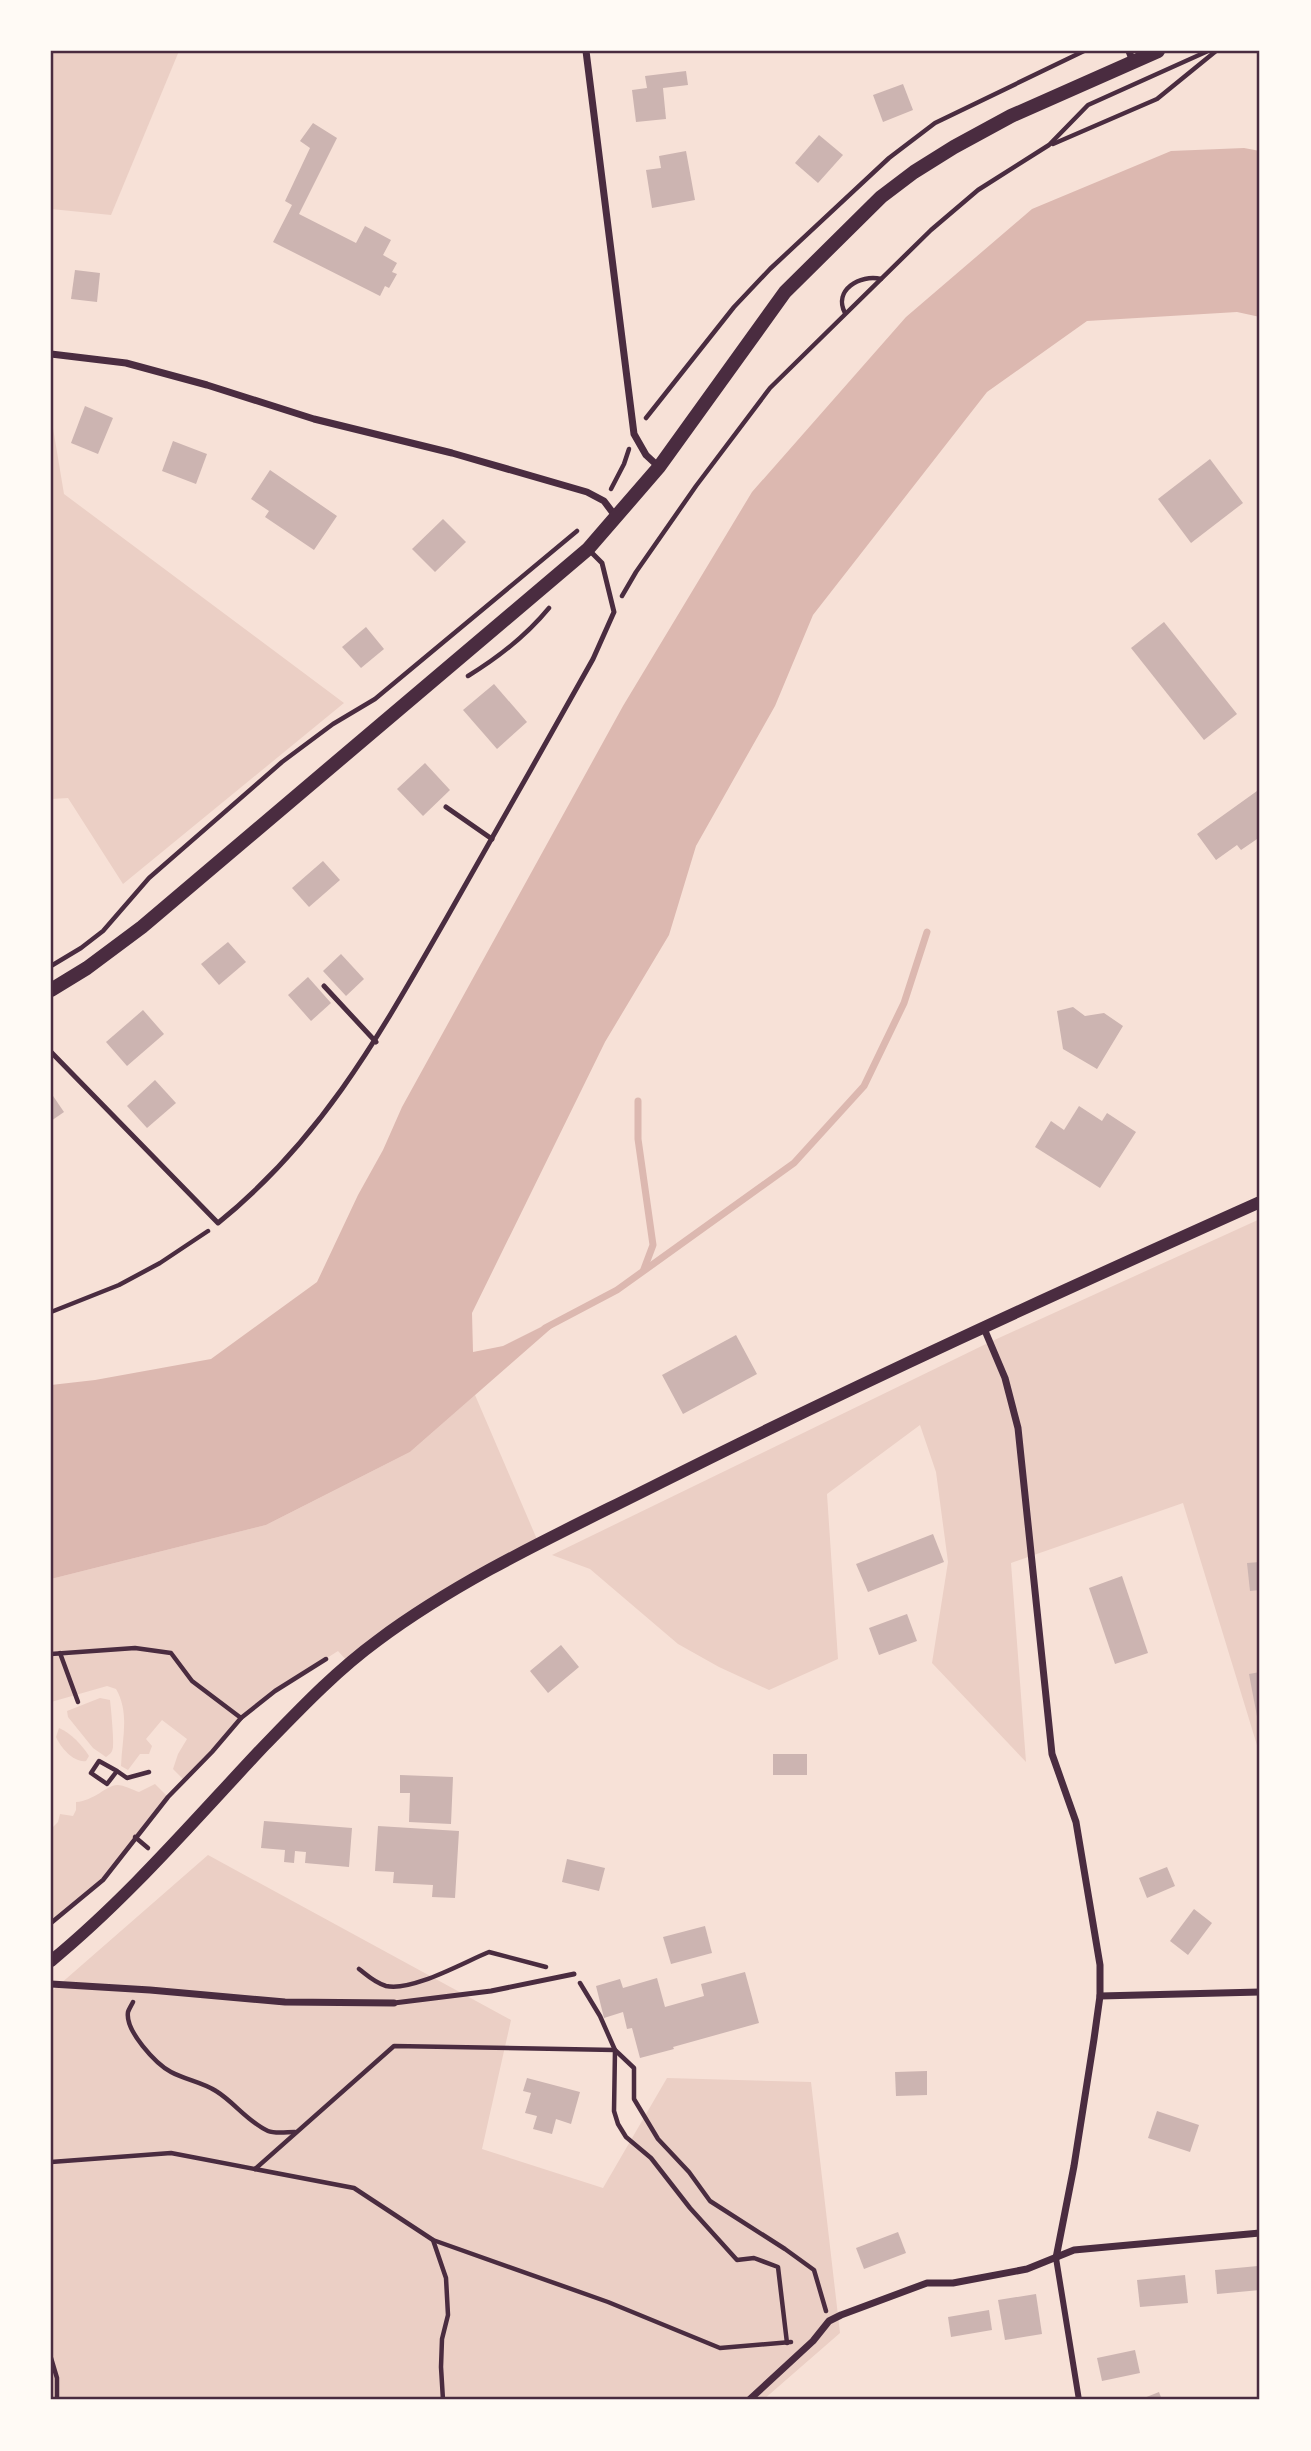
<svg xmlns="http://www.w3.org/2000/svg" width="1311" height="2451" font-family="'Roboto Condensed',sans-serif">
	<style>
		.green { fill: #ebcfc5 }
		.water { fill: #dcb8b0 }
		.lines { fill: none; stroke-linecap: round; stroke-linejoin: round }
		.stream { stroke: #dcb8b0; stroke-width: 7 }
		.building { fill: #ccb4b1 }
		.path { stroke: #4a2c40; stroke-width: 4.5 }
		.service { stroke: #4a2c40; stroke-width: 5 }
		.pedestrian { stroke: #4a2c40; stroke-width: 6 }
		.minor { stroke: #4a2c40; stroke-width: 7 }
		.tertiary { stroke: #4a2c40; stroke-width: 12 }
		.secondary { stroke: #4a2c40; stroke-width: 14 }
		.neatline { fill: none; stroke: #4a2c40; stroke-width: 2.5 }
	</style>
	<rect width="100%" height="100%" fill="#f7e1d7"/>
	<g class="green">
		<path d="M51,51H179L111,215L51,209Z"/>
		<path d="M51,416L64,494L344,703L123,884L68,798L51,799Z"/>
		<path d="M1260,1219V1755L1183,1503L1011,1563L1026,1762L932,1663L948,1562L936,1472L920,1425L827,1494L838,1659L769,1690L719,1667L678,1644L590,1569L552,1555L990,1342Z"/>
		<path d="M475,1395L539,1544L471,1579L349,1663L338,1651L275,1691L241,1718L184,1780L173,1769L178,1754L187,1739L162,1720L146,1739L152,1746L149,1754H140L128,1770L121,1766C122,1739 130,1713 116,1689L107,1686L51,1702V1579L266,1525L410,1452Z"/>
		<path d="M100,1698L110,1700C111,1708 114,1740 113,1747C112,1753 111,1753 106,1757L93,1748L68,1717L67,1711Z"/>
		<path d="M59,1728C71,1733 82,1745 89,1756L86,1761C74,1763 61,1748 56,1737Z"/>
		<path d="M155,1784L168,1797L103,1880L51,1923V1829L58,1822L60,1814L73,1816L76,1810V1802C94,1801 107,1785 117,1785C124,1785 133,1790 139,1792Z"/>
		<path d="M208,1855L511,2020L482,2149L603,2188L667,2078L811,2082L840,2333L763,2400H51V1992Z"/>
	</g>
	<path class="water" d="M1244,148L1260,151V317L1237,312L1087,321L987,392L813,615L775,706L696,846L669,935L605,1042L472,1313L473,1352L503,1346L551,1322L554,1326L410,1452L266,1525L51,1579V1385L95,1380L211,1359L317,1282L358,1195L383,1150L402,1107L623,706L752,492L906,317L1032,209L1171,151Z"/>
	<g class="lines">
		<g class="stream">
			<path d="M638,1101V1139L653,1245L644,1269"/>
			<path d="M545,1328L617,1290L794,1163L864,1086L904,1003L927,932"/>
		</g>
	</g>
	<g class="building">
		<path d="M686,71L688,85L663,88L666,119L636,122L632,90L647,88L645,76Z"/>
		<path d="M903,84L913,110L883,122L873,95Z"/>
		<path d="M313,123L337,138L299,214L356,243L365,226L391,240L383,255L397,263L392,272L397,274L389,288L385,286L380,296L273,242L292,205L285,201L310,148L300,141Z"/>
		<path d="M819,135L843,155L818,183L795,163Z"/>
		<path d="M686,151L695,200L652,208L646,170L661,168L659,156Z"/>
		<path d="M75,270L100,273L97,302L71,299Z"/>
		<path d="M85,406L113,418L98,454L71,443Z"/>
		<path d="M173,441L207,454L196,484L162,471Z"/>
		<path d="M1210,459L1243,503L1191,543L1158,499Z"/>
		<path d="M270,470L337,516L314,550L265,517L269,511L251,499Z"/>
		<path d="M443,519L466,542L435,572L412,549Z"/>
		<path d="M1164,622L1237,714L1204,740L1131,648Z"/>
		<path d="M366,627L384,649L361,668L342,647Z"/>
		<path d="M494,684L527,722L497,749L463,710Z"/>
		<path d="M425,763L450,790L423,816L397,789Z"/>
		<path d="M1257,791L1260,796V837L1241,850L1237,845L1216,860L1197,834Z"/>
		<path d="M323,861L340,880L309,907L292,888Z"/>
		<path d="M228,942L246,962L219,985L201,964Z"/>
		<path d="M341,954L364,979L346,996L323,971Z"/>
		<path d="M308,977L331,1003L311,1021L288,995Z"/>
		<path d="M1073,1007L1085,1016L1104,1013L1123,1026L1097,1069L1063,1049L1057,1011Z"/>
		<path d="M143,1010L164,1034L127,1066L106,1042Z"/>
		<path d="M155,1080L176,1103L147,1128L127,1106Z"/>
		<path d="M51,1093L64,1112L51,1121Z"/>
		<path d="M1079,1106L1102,1121L1107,1113L1136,1132L1100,1188L1035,1147L1051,1121L1064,1130Z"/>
		<path d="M736,1335L757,1374L683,1414L662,1375Z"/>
		<path d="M933,1534L944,1562L868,1592L856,1564Z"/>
		<path d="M1260,1562V1590L1250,1591L1247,1563Z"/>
		<path d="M1122,1576L1148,1653L1115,1664L1089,1588Z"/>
		<path d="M907,1614L917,1641L879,1655L869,1628Z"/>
		<path d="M561,1645L579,1667L548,1693L530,1671Z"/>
		<path d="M1260,1672V1727H1259L1249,1674Z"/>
		<rect x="773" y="1754" width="34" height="21"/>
		<path d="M400,1775L453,1777L451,1824L409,1822L410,1793H400Z"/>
		<path d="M264,1821L352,1828L349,1867L305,1863L306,1852L295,1851L294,1863L284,1862L285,1850L261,1848Z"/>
		<path d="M378,1826L459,1831L455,1898L432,1897L433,1885L393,1883L394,1872L375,1871Z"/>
		<path d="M567,1859L605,1868L599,1891L562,1882Z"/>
		<path d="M1167,1867L1175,1886L1147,1898L1139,1878Z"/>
		<path d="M1194,1909L1212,1923L1188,1955L1170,1941Z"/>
		<path d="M705,1926L712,1953L671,1964L663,1937Z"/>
		<path d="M745,1972L759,2023L673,2047L674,2049L640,2058L632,2028L627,2029L623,2012L604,2018L596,1986L620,1979L623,1988L657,1978L665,2007L704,1996L701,1984Z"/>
		<path d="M927,2071V2095L896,2096L895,2072Z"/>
		<path d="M527,2078L580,2092L571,2124L556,2119L552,2134L533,2129L537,2116L525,2113L531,2093L523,2091Z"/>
		<path d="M1157,2111L1199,2125L1190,2152L1148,2138Z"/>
		<path d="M898,2232L906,2253L864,2269L856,2248Z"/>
		<path d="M1258,2266L1260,2290L1217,2294L1215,2270Z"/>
		<path d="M1185,2275L1188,2303L1140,2307L1137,2280Z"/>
		<path d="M1036,2294L1042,2334L1005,2340L998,2300Z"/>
		<path d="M989,2310L992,2330L951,2337L948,2317Z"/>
		<path d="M1135,2350L1140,2373L1102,2381L1097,2358Z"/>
		<path d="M1159,2392L1162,2400H1139Z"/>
	</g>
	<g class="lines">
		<g class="path">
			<path d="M1053,144L1157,99L1216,51"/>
			<path d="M845,313C833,290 860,274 881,279"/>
			<path d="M646,418L734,307L770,269L889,158L935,123L1084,51"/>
			<path d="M611,489L624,464L629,449"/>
			<path d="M622,596L636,572L696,486L770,388L931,230L978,190L1049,145L1088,105L1208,51"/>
			<path d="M468,676C499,657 526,636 549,608"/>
			<path d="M51,966L81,948L103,931L149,878L282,762L333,724L375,699L577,531"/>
			<path d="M51,1312L119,1285L160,1263L208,1231"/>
			<path d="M60,1653L78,1702"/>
			<path d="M51,1654L135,1648L171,1653L192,1681L241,1718"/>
			<path d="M117,1771L99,1761L91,1773L107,1784L117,1771L127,1778L149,1772"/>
			<path d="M135,1837L148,1848"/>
			<path d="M51,1923L103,1880L168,1797L212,1752L241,1718L275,1691L326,1659"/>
			<path d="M359,1969C368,1976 375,1983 386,1986C412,1992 464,1962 489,1952L546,1967"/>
			<path d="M580,1983L600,2016L615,2050L614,2111L618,2124L626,2137L651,2158L690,2208L737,2260L754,2258L778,2267L787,2343"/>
			<path d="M133,2002C131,2006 129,2009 128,2012C125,2031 156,2064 171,2072C186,2080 202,2082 216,2091C234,2102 248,2122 268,2131C275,2134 287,2132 295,2132"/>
			<path d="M51,2162L171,2153L354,2188L433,2240L608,2302L720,2348L791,2342"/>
			<path d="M255,2169L394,2046L615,2050L634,2068V2099L658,2139L689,2172L710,2201L785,2249L814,2270L826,2311"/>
			<path d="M433,2240L446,2278L448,2315L442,2339L441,2367L443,2400"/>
			<path d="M51,2358L57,2378V2400"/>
		</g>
		<g class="service">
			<path d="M446,807L492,839"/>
			<path d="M324,986L376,1042"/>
			<path d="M51,1052L218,1223C323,1138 380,1034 446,919C496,832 544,746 593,659L614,612L602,563L590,551"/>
			<path d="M394,2003L491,1991L574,1974"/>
		</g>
		<path class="pedestrian" d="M1056,2258L1079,2400"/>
		<g class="minor">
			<path d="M586,51L634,434L646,455L659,467"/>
			<path d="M1129,51L1133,62"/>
			<path d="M51,354L126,363L207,385L314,419L452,453L587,492L604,501L616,517"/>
			<path d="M983,1326L1005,1378L1018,1428L1052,1754L1076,1822L1100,1965V1996L1094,2039L1074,2166L1056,2258"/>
			<path d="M51,1984L150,1990L285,2002L394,2003"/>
			<path d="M1100,1996L1260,1992"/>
			<path d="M749,2400L813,2341L829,2321L841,2315L927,2283H953L1027,2269L1074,2250L1260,2233"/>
		</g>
		<path class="tertiary" d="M51,1961C129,1897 196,1818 265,1745C300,1709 336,1671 377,1641C464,1576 565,1531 662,1482C859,1383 1059,1292 1260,1202"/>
		<path class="secondary" d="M51,990L87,968L142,927L588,549L659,467L785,292L881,197L914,172L954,147L1011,116L1158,51"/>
	</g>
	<rect width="1311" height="2451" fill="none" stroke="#fffaf5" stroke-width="105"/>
	<rect x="52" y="52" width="1206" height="2346" class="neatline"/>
</svg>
